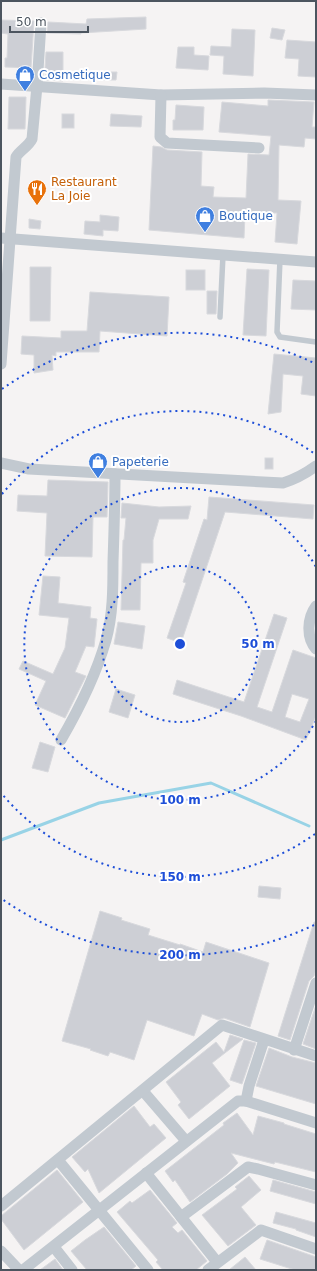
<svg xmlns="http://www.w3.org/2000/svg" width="317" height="1271" font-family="'DejaVu Sans',sans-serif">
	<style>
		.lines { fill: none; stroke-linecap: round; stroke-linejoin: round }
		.stream { stroke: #98d3e6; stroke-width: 3 }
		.building { fill: #cdcfd5; stroke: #d8d9dd; fill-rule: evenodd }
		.lane { stroke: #c2c9d0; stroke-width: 5.5 }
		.street { stroke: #c2c9d0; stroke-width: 11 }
		.ring { fill: none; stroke: #1d4ed8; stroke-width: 2; stroke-dasharray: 2 4 }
		.labels { text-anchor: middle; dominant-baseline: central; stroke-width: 4; stroke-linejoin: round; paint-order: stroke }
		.shop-label { font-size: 12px; fill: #366cbe; stroke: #fff; text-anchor: start }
		.food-label { font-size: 12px; fill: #c56008; stroke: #fff; text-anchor: start }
		.centre { fill: #1d4ed8; stroke: #fff; stroke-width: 2 }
		.ring-label { font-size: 12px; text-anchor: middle; font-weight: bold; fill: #1d4ed8; stroke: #fff; stroke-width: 4; stroke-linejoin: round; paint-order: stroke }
	</style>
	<rect width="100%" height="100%" fill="#f5f3f3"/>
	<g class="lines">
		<path class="stream" d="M1,840L99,803L211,783L309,826"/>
	</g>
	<g class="building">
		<path d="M146,17V29L81,33V34L47,33L48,22L86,24L87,19Z"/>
		<path d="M1,20L34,21L31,68L5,67V58H7L8,34L1,33Z"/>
		<path d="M272,28L285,30L282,40L270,38Z"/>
		<path d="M232,29L255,30L253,76L223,74L224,56L210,55L211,46L231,47Z"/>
		<path d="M287,40L316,42V77L298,76L299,59L285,58Z"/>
		<path d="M178,47H194V55L209,56L208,70L176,68Z"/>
		<path d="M46,52H63V81L46,80V69L45,68Z"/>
		<path d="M103,72H117L116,80H103Z"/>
		<path d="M9,97H26L25,129H8Z"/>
		<path d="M268,100L314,102L312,127H316V139L305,138L304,147L279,145L278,200L301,201L297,244L275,242L277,213H245L244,238L149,230L153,146L161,147L167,150L202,152L201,186L214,187L213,197L246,198L248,154L269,155L271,136L219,132L222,102L268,106Z"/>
		<path d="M176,105L204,107L203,130H173V120H175Z"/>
		<rect x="62" y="114" width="12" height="14"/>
		<path d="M111,114L142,116L141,127L110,126Z"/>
		<path d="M100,215L119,217L118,231L103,230V236L84,234L85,221L100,222Z"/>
		<path d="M29,219L41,221L40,229L29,228Z"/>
		<path d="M30,267H51L50,321H30Z"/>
		<path d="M247,269L269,270L266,336L243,335Z"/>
		<rect x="186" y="270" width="19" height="20"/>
		<path d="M293,280L316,281V310L291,309Z"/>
		<path d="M207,291H217L216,314H207Z"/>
		<path d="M90,292L169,297L167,336L100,331L99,352H56V356L52,355L53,370L34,373V355L21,354L22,336L61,338V331H87Z"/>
		<path d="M274,354L316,358V396L301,394L303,376L283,374L281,412L268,414Z"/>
		<rect x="265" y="458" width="8" height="11"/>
		<path d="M48,480L108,482L107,517H93L92,557L45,556L47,513L17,511L18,495L47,496Z"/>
		<path d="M209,497L314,505L313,519L225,512L181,643L167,638L186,583L183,582L204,519L207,520Z"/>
		<path d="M122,503L159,507L191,506L188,519H159L153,540V563H141L140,610H121L123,540H124L126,518H121Z"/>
		<path d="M43,576L60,577L58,603L91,607L90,618L97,619L94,647L86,646L75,672L86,676L65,718L35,705L46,681L19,669L23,661L53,674L65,648L69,618L39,615Z"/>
		<path d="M274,614L287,618L257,707L272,712L293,650L316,658V716L306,740L241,716L173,694L177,680L244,702ZM292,694L309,699L300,722L285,717Z"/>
		<path d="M118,622L145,626L142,649L114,644Z"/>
		<path d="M116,689L135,695L128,718L109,712Z"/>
		<path d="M40,742L55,747L48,772L32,768Z"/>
		<path d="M259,886L281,888L280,899L258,897Z"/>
		<path d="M100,911L122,918L121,920L150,929L148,935L180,945V944L203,952L206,942L269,963L250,1027L224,1018L218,1020L202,1014L194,1036L147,1020L134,1060L110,1052L108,1056L90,1050L91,1049L62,1041Z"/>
		<path d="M314,922H316V970L314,976L309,981L290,1040L278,1036Z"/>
		<path d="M316,1005V1049L303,1044Z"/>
		<path d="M230,1035L243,1039L212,1063L230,1086L189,1119L178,1105L181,1102L166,1082L216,1042L224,1052Z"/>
		<path d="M244,1040L256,1043L242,1084L230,1080Z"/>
		<path d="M269,1048L292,1057L316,1063V1104L256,1086Z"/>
		<path d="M134,1106L150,1127L154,1124L166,1138L99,1193L88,1169L85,1172L72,1157Z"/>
		<path d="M237,1113L253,1135L258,1116L284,1123V1124L316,1134V1172L275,1162L274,1164L231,1153L238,1163L227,1174L190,1202L175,1180L173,1182L165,1171L224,1125L223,1123Z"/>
		<path d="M57,1170L83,1202L24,1250L1,1219V1216Z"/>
		<path d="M249,1176L261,1190L241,1207L256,1225L228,1246L202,1215L237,1189L235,1187Z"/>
		<path d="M273,1180L316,1192V1204L270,1191Z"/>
		<path d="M150,1190L177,1223L172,1227L178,1233L182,1230L207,1261L196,1270H163L156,1262L158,1260L117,1212L130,1201L132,1203Z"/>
		<path d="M276,1212L316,1223V1237L296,1230V1229L273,1223Z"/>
		<path d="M104,1227L136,1266L131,1270H87L71,1251L85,1240Z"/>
		<path d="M267,1240L316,1257V1270H295L260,1259Z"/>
		<path d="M245,1257L256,1270H229Z"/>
		<path d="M55,1259L63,1270H40Z"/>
	</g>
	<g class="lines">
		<g class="lane">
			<path d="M280,259L277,332L280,337L316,342"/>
			<path d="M220,317L223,255"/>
		</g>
		<g class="street">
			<path d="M1,84L161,95L264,93L316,95"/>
			<path d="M161,95L160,137L167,143L259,148"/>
			<path d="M1,238L316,262"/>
			<path d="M1,364L16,157C20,150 28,147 32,139L37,86L41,23"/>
			<path d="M1,463L29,469L283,483C296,479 305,474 316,466"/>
			<path d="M316,606C307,618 306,638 316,649"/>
			<path d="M61,740C79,709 96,675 106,640C113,615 113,588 113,562C114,532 115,503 115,474"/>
			<path d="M294,1050L316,983"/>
			<path d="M143,1091L186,1141"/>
			<path d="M246,1101L249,1086L264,1040"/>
			<path d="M58,1160L148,1270"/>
			<path d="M146,1173L217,1262"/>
			<path d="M1,1206L222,1025L316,1056"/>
			<path d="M181,1217L248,1167L258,1169L316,1185"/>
			<path d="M54,1247L72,1270"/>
			<path d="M1,1251L19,1270"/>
			<path d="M23,1270L238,1101H246L316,1123"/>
			<path d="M208,1270L261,1230L316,1249"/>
		</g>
	</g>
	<g class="ring">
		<circle cx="180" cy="644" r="78"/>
		<path d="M316 721A156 156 0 1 1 316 567"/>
		<path d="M315 834A233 233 0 0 1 2 794M2 494A233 233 0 0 1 315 454"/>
		<path d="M314 925A311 311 0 0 1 2 899M2 389A311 311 0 0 1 314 363"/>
	</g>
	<defs>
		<symbol id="shop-pin" viewBox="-11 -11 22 30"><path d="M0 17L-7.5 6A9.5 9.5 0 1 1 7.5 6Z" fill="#3f7fe0" stroke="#fff"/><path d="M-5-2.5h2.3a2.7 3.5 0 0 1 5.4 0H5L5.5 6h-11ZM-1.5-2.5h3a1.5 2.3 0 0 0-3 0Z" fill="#fff"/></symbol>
		<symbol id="restaurant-pin" viewBox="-11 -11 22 30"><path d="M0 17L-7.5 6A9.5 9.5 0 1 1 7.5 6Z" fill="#e8710a" stroke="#fff"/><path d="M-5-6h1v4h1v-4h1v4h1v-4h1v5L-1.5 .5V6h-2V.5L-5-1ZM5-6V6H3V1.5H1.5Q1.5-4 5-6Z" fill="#fff"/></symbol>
	</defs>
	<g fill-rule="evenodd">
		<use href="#shop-pin" x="14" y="64" width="22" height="30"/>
		<use href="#restaurant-pin" x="26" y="178" width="22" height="30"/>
		<use href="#shop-pin" x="194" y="205" width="22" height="30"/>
		<use href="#shop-pin" x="87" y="451" width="22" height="30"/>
	</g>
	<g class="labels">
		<g class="shop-label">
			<text x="39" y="75">Cosmetique</text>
			<text x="219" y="216">Boutique</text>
			<text x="112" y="462">Papeterie</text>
		</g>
		<g class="food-label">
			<text x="51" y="182">Restaurant<tspan x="51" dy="14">La Joie</tspan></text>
		</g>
	</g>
	<circle cx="180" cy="644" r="6" class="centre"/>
	<g class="ring-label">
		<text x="258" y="648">50 m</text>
		<text x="180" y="804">100 m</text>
		<text x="180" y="881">150 m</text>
		<text x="180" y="959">200 m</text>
	</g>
	<rect width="317" height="1271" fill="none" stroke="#4c555f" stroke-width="4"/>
	<path d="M10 26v6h78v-6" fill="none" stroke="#4c555f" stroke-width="2"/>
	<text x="16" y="26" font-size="12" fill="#4c555f" stroke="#ffffff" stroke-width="3" paint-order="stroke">50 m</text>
</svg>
